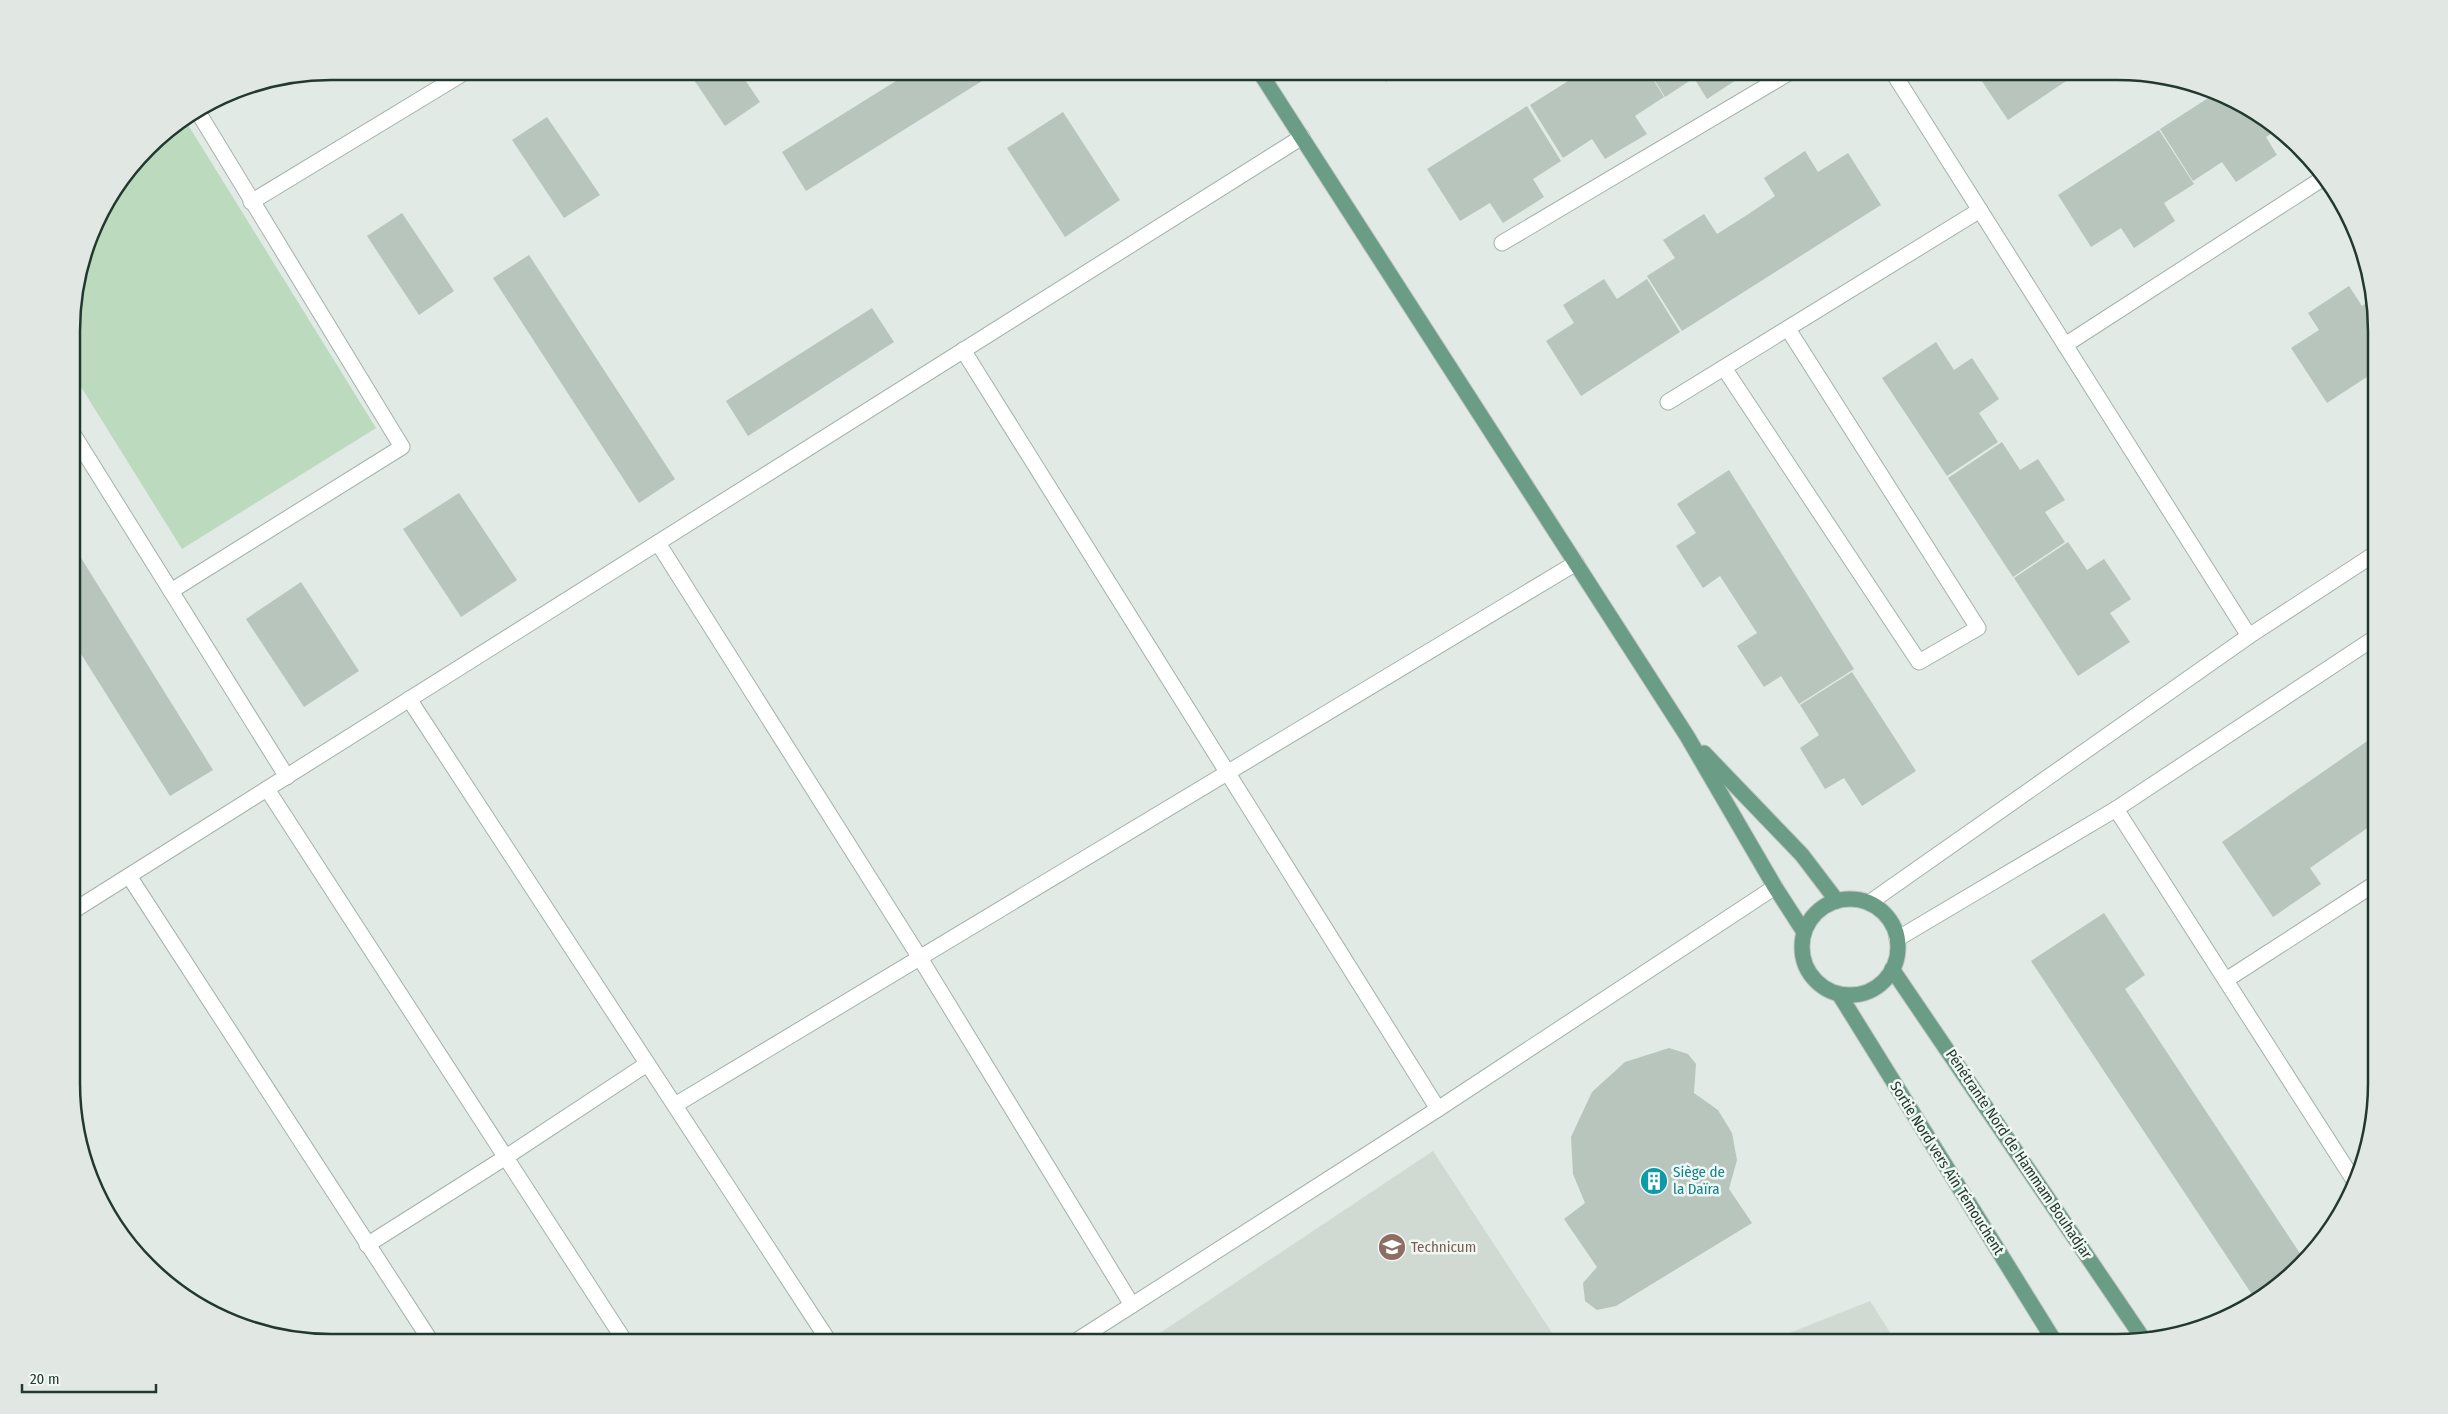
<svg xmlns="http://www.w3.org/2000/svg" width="2448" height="1414" font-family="'Fira Sans Condensed',sans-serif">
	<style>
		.built { fill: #d0dad3 }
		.green { fill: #bcdabe }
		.building { fill: #b7c5bd }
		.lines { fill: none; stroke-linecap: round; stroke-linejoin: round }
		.minor-casing { stroke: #a4b1ab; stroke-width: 17 }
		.tertiary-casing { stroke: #a4b1ab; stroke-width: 17 }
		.primary-casing { stroke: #bdc4c1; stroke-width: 17 }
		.minor { stroke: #fff; stroke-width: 15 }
		.tertiary { stroke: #fff; stroke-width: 15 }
		.primary { stroke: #6a9c86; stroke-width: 15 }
		.labels { text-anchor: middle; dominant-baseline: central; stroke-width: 5; stroke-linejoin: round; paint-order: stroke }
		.street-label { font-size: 15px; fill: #23392f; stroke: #f1f7f3 }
		.culture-label { font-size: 15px; fill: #0d838f; stroke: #f1f7f3; text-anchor: start }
		.education-label { font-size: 15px; fill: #785e54; stroke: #f1f7f3; text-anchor: start }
		.rim { fill: none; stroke: #23392f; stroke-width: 2.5 }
	</style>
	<rect width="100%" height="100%" fill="#e1eae5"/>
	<g class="built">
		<path d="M1433,1151L1558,1342L1145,1343Z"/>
		<path d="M1870,1301L1896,1342H1767Z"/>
	</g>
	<path class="green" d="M185,120L376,428L182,549L73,374V297L98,216L159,136Z"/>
	<g class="building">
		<path d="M688,71H739L760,102L725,126Z"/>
		<path d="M912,71H998L806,191L782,152Z"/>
		<path d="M1379,71H1403L1386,82Z"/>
		<path d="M1584,71H1648L1664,97L1635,116L1647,134L1605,159L1592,139L1563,158L1530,105Z"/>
		<path d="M1649,71H1750L1707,99L1694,78L1665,97Z"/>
		<path d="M1975,71H2081L2008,120Z"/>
		<path d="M2216,93L2247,106L2279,129L2266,137L2277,155L2236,182L2222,162L2193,181L2160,129Z"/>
		<path d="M1527,106L1561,161L1533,179L1544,197L1503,223L1490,203L1460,221L1427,169Z"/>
		<path d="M1063,112L1120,200L1065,237L1007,148Z"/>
		<path d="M547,117L600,195L564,218L512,140Z"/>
		<path d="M2159,130L2194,184L2164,203L2175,221L2134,248L2121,228L2091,247L2058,195Z"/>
		<path d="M1805,151L1818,172L1848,153L1881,205L1682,331L1647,276L1675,258L1663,240L1704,214L1717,234L1747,215L1775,196L1764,178Z"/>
		<path d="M402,213L454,291L419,315L367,236Z"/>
		<path d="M529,255L675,479L639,503L493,278Z"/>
		<path d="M1604,279L1617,299L1647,279L1680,332L1581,396L1546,341L1574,323L1563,305Z"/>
		<path d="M2349,286L2362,306L2373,298L2376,314V371L2327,403L2291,348L2319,330L2308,313Z"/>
		<path d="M872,308L894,342L748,436L726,401Z"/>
		<path d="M1936,342L1954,370L1972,358L1999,399L1979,413L1998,442L1947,476L1882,378Z"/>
		<path d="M2002,442L2020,470L2038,459L2065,500L2045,512L2065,542L2013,577L1948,478Z"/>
		<path d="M1729,470L1854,669L1799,704L1781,676L1764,687L1737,646L1757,633L1720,576L1703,588L1676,546L1696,533L1677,504Z"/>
		<path d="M459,493L517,580L461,617L403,529Z"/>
		<path d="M2068,542L2087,570L2104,559L2131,599L2110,613L2130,642L2078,676L2014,578Z"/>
		<path d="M73,545L213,770L170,796L73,641Z"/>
		<path d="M301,582L359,671L304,707L246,619Z"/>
		<path d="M1852,672L1916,771L1862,806L1844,778L1825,789L1800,748L1819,735L1800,705Z"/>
		<path d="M2376,735V822L2310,868L2321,884L2273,917L2222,842Z"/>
		<path d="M2104,913L2145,975L2125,989L2305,1261L2286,1278L2255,1299L2031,961Z"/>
		<path d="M1669,1048L1688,1054L1696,1064L1694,1093L1718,1110L1732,1133L1737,1160L1729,1189L1752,1223L1616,1306L1597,1310L1585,1301L1583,1283L1597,1267L1564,1219L1585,1203L1573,1174L1571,1137L1592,1092L1625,1062Z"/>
	</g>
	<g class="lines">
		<defs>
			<g id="minor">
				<path d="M1892,71L2249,636"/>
				<path d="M251,202L467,71"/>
				<path d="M1502,243L1792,71"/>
				<path d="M2065,345L2325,177"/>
				<path d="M963,350L1438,1109"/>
				<path d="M1724,368L1919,662L1978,628L1788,329"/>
				<path d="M1668,402L1980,210"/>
				<path d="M73,434L287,777"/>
				<path d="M658,543L920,958L1132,1305"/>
				<path d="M171,591L402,447L198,112"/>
				<path d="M409,699L830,1343"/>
				<path d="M267,789L626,1343"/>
				<path d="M2116,809L2355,1182"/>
				<path d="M129,876L432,1343"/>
				<path d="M73,911L1302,137"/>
				<path d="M2226,980L2376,883"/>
				<path d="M675,1105L1576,563"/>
				<path d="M367,1245L506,1157L647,1064"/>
				<path d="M1073,1343L1438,1109L1775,887"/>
			</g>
			<g id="tertiary">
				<path d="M1869,903L2249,636L2376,553"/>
				<path d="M1897,939L2116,809L2376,637"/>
			</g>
			<g id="primary">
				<path d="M1259,71L1687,736L1775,887L1804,932"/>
				<path d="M1704,753L1802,855L1837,901"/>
				<circle cx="1850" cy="947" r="48"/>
				<path d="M1892,969L2144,1340"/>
				<path d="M1839,994L2055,1342"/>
			</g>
		</defs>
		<use href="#minor" class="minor-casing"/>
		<use href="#tertiary" class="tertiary-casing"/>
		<use href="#primary" class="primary-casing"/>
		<use href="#minor" class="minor"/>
		<use href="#tertiary" class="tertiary"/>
		<use href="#primary" class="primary"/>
	</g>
	<defs>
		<symbol id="building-disc" viewBox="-11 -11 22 22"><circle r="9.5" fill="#0f9aa8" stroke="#f1f7f3"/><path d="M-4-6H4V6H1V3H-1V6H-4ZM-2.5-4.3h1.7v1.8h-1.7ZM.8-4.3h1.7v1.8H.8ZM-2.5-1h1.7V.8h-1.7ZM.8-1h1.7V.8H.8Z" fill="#fff"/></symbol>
		<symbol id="school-disc" viewBox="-11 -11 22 22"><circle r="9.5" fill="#8d6e63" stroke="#f1f7f3"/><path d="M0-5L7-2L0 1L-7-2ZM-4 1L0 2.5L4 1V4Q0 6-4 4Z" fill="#fff"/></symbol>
	</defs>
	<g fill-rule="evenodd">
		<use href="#building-disc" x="1638" y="1165" width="32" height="32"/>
		<use href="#school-disc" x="1376" y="1231" width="32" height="32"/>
	</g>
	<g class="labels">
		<g class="street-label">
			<text transform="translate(2019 1154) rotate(56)">Pénétrante Nord de Hammam Bouhadjar</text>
			<text transform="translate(1947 1168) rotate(58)">Sortie Nord vers Aïn Témouchent</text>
		</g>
		<g class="culture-label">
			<text x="1673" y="1172">Siège de<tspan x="1673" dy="17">la Daïra</tspan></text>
		</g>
		<g class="education-label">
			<text x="1411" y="1247">Technicum</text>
		</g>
	</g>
	<path d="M0 0H2448V1414H0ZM331 80H2117A251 251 0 0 1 2368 331V1083A251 251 0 0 1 2117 1334H331A251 251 0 0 1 80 1083V331A251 251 0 0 1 331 80Z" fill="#e1e8e3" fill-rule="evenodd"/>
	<path class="rim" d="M331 80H2117A251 251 0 0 1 2368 331V1083A251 251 0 0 1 2117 1334H331A251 251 0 0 1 80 1083V331A251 251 0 0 1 331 80Z"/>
	<path d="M22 1384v8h134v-8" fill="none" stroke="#23392f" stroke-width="2.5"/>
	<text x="30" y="1384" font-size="15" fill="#23392f" stroke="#f1f7f3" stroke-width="4" paint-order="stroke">20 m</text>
</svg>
